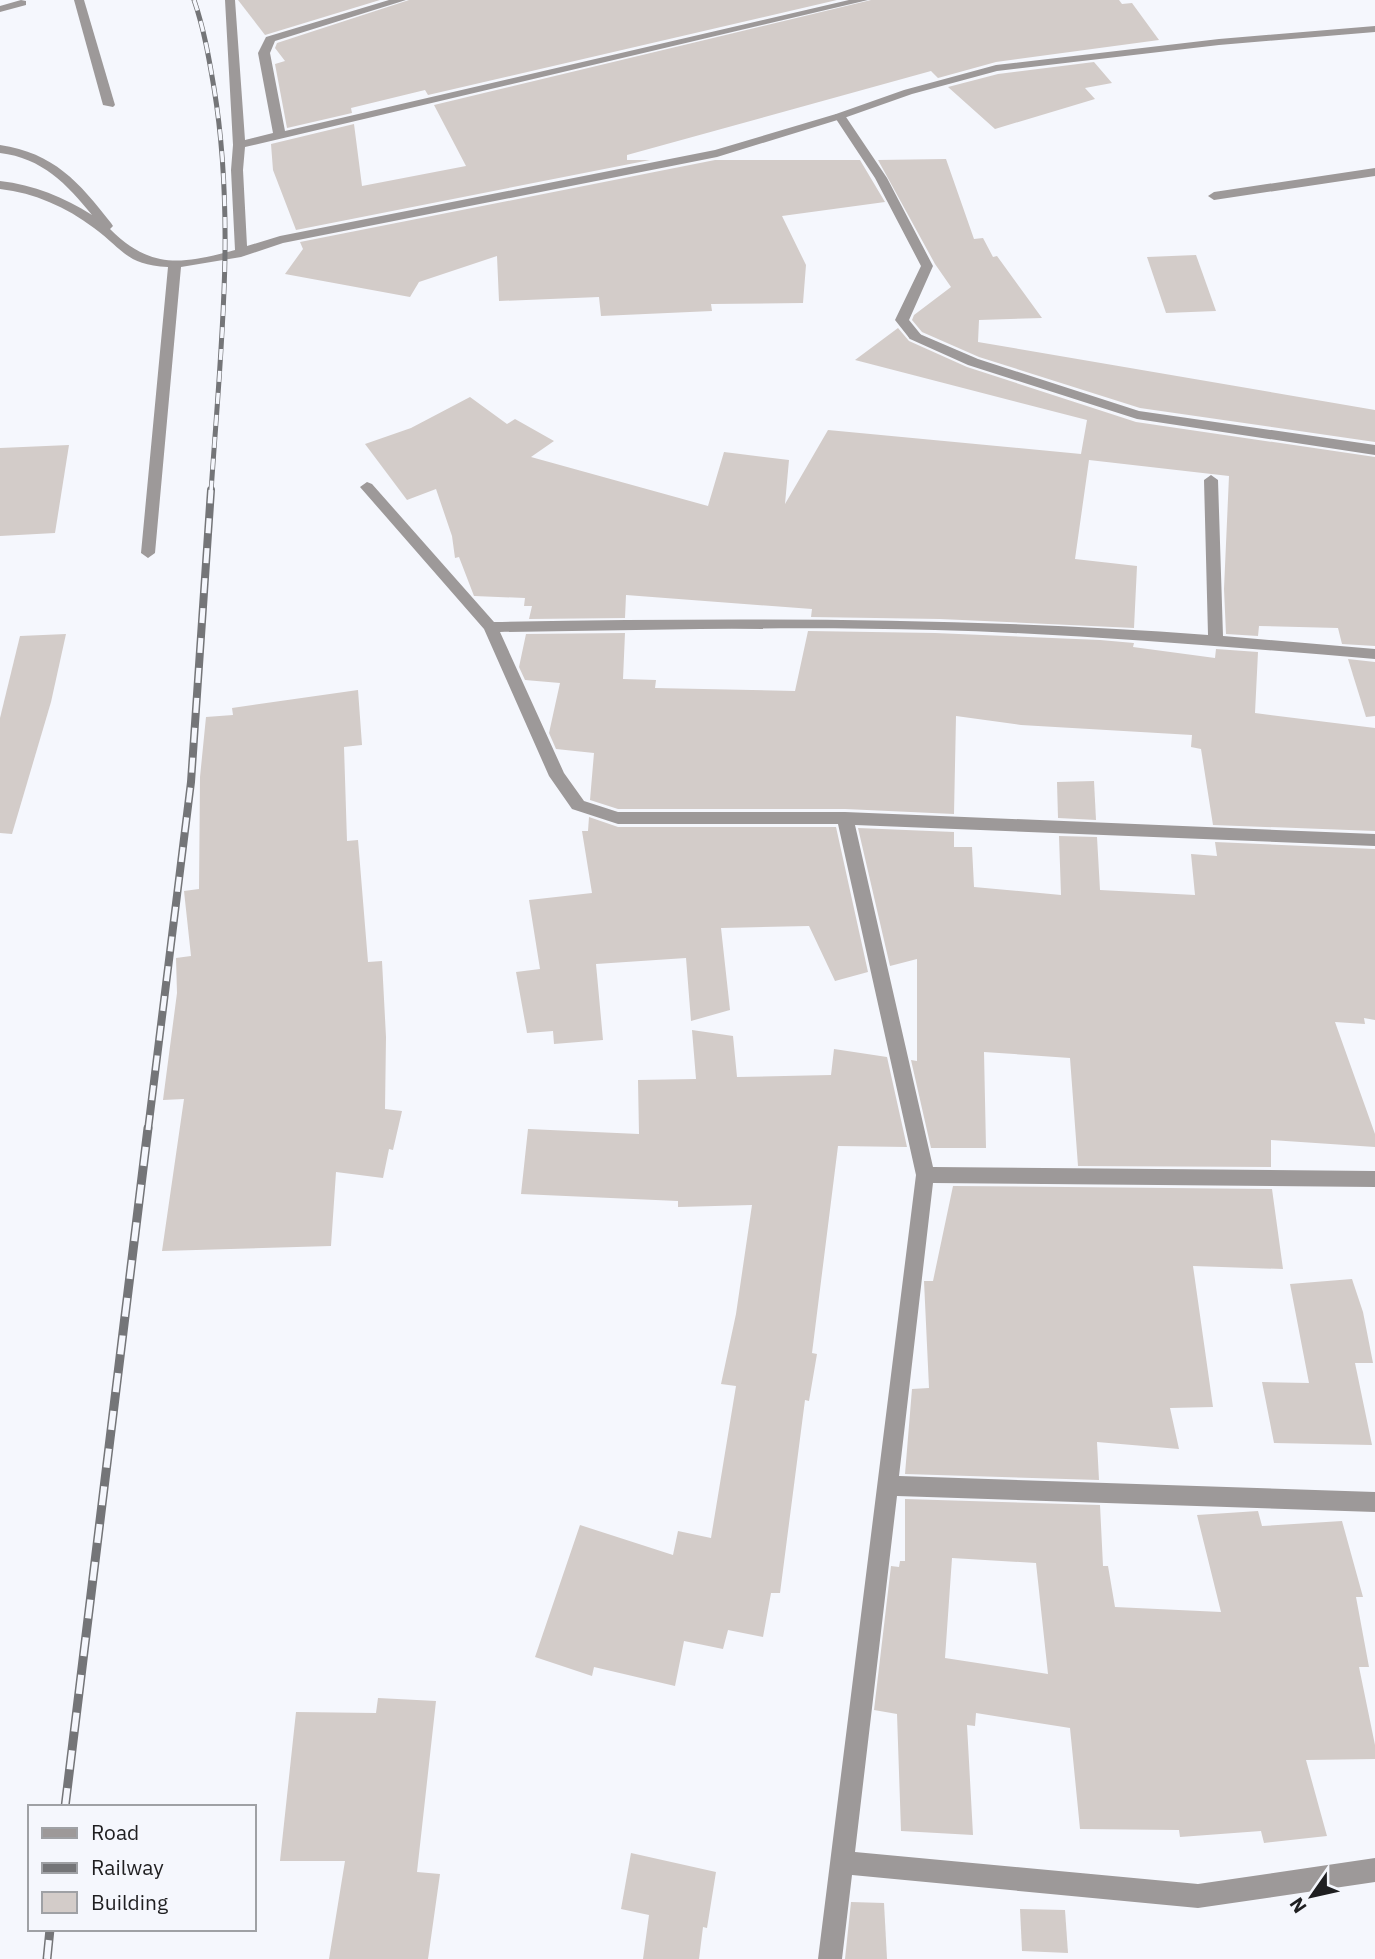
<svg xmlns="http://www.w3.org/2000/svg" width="1375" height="1959" font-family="'IBM Plex Sans',sans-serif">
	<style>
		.building { fill: #d3ccc9; fill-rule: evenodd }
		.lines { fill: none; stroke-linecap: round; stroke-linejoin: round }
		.service { fill: #9d9999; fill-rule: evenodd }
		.minor { fill: #9d9999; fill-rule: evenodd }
		.rail-far2-casing { stroke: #747578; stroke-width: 5 }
		.rail-far1-casing { stroke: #747578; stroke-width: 8 }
		.rail-casing { stroke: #747578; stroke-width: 9 }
		.rail-far2 { stroke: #f5f7fd; stroke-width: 3.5; stroke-dasharray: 11; stroke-linecap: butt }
		.rail-far1 { stroke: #f5f7fd; stroke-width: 5; stroke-dasharray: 15; stroke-linecap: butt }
		.rail { stroke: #f5f7fd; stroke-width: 6; stroke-dasharray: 19; stroke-linecap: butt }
	</style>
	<rect width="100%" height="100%" fill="#f5f7fd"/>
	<g class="building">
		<path d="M238,0H380L265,35Z"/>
		<path d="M409,0H837L428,95L425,90L351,108L352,113L287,128L275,64L285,61L275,48L277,43Z"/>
		<path d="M871,0H1119L1122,4L1132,3L1159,40L996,62L938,78L931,71L627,155V160H650L296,230L273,170L271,144L354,124L362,186L466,166L434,105Z"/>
		<path d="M1094,62L1112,83L1085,88L1095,99L995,129L948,87L998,74Z"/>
		<path d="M946,159L974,239L983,238L993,257L997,256L1042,318L979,320L978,342L1375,410V442L1140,408L979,357L922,332L912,320L914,315L951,287L935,264L878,160Z"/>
		<path d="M715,160H860L885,202L782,216L806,265L803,303L711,304L712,311L601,316L599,297L499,301L497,256L419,282L410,297L285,274L303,249L300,242Z"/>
		<path d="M1196,255L1216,311L1166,313L1147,257Z"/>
		<path d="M898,328L909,341L967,367L1136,422L1375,457V646L1342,644L1338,628L1259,626L1258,636L1226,634L1224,589L1229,476L1089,460L1075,559L1137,566L1134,628L940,619L811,617L812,609L626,595L625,618L529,619L532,606H524L525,598L474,596L459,557L455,558L452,536L436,489L407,500L365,444L411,428L470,397L507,424L515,419L554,441L531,457L708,506L724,452L789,460L785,504L828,430L1081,454L1087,420L855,360Z"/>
		<path d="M69,445L55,533L0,536V448Z"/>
		<path d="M808,631L935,633L1100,640L1134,643L1133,647L1215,658L1216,649L1258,652L1255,713L1375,728V831L1213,825L1201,749L1191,747L1192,735L1021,725L956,716L954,814L845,809H618L590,800L594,753L556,749L549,733L560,683L525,680L519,667L526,634L625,633L623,679L656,680L655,688L795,691Z"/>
		<path d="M66,634L51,702L12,834L0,833V718L20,636Z"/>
		<path d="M1348,659L1375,662V716L1366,717Z"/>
		<path d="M358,690L362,745L344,747L347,841L358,840L368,962L382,961L386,1037L385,1109L402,1111L393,1150L389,1149L383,1178L336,1172L331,1246L162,1251L184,1099L163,1100L177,993L176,958L191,956L184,891L199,889L200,777L206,717L233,715L232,708Z"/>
		<path d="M1094,781L1096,820L1058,818L1057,782Z"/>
		<path d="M589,817L618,827H836L868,972L835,981L809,926L721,928L730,1010L691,1021L686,958L596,964L603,1040L554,1044L553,1031L527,1033L516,972L540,969L529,900L592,893L582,831H588Z"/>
		<path d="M858,828L954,832V847H972L974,887L1061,895L1059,836L1097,837L1100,890L1195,895L1191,854L1217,856L1215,842L1375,849V1020L1364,1018L1365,1024L1335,1022L1375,1134V1147L1271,1140V1167L1078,1166L1070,1058L984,1052L986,1148H931L911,1060L917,1061V959L890,966Z"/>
		<path d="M692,1030L733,1036L737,1077L831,1075L834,1049L887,1057L907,1147L838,1146L812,1353L817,1354L809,1401L805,1400L780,1593H771L763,1637L728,1630L723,1649L684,1641L675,1686L594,1667L592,1676L535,1657L580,1525L673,1555L678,1531L711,1538L736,1386L721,1384L736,1314L752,1205L678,1207V1201L521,1194L528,1129L639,1134L638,1080L696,1079Z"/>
		<path d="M953,1186L1272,1189L1283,1269L1193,1266L1213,1407L1170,1408L1179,1449L1097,1442L1099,1480L905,1474L912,1389L929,1388L924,1281H933Z"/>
		<path d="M1352,1279L1363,1312L1373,1363H1355L1372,1445L1274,1443L1262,1382L1309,1383L1290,1284Z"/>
		<path d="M905,1499L1100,1505L1103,1566H1108L1115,1607L1221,1612L1197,1515L1258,1511L1262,1526L1342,1521L1363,1597H1356L1369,1667H1359L1375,1745V1759L1306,1760L1327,1836L1264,1843L1261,1831L1180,1837L1179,1830L1080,1829L1070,1728L976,1713L975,1726L967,1725L973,1835L901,1831L897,1714L874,1710L891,1566L899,1567L900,1561H905ZM952,1558L1036,1563L1048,1674L945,1658Z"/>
		<path d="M378,1698L436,1701L417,1872L440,1874L428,1959H329L345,1861H280L296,1712L376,1713Z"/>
		<path d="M631,1853L716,1872L707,1928L703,1927L699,1959H643L649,1915L621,1909Z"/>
		<path d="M851,1902L884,1903L887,1959H845Z"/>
		<path d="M1020,1909L1065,1910L1068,1953L1022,1951Z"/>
	</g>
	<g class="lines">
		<g class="service">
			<path d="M836,114H844L887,178L933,266L909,320L922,336L920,339H910L895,320L921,266L875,178L834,116Z"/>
			<path d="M1375,168V176L1214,200L1208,196L1214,192Z"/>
		</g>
		<g class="minor">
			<path d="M21,0L26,1V5L0,12V6Z"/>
			<path d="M74,0H84L115,105L113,107L103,105Z"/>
			<path d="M225,0H235L245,140L273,133L258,53L266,37L389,0H406L275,41L270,53L285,131L849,0H868L245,147L243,170L247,246L280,236L715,150L836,114L904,90L996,65L1219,39L1375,26V32L1219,45L997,71L912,94L844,118L717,157L283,243L241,257L181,267L155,553L148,558L141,553L168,267C126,265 124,250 94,228C66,207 35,193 0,189V181C34,185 64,197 92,215C67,184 42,158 0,153V145C54,153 79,182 111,223L113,226L110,229C151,270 182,264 235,250L231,170L233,145Z"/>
			<path d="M915,332L978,359L1139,411L1375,445V455L1137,419L968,365L910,339L908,336Z"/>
			<path d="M1211,475L1218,480L1223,636L1375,649V659C1229,647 1082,634 935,630C790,626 645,630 500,632L564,773L584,801L618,812H845L1375,834V846L855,825L933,1167L1375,1171V1187L933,1183L899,1476L1375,1492V1512L897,1496L855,1852L1198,1884L1375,1858V1882L1198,1908L852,1875L842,1959H818L916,1175L838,824H618L572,809L549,776L484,629L360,487L367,482L372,484L494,622C734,618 969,617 1208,635L1204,480Z"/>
		</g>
		<defs>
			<path id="rail-far2" d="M194,0C204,29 209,58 214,88C236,222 220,357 211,492"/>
			<path id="rail-far1" d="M148,1130L191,782L211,490"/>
			<g id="rail">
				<path d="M65,1807L148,1128"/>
				<path d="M47,1959L50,1929"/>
			</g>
		</defs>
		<use href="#rail-far2" class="rail-far2-casing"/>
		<use href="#rail-far1" class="rail-far1-casing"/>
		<use href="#rail" class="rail-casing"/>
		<use href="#rail-far2" class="rail-far2"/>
		<use href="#rail-far1" class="rail-far1"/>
		<use href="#rail" class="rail"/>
	</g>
	<rect x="28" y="1805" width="228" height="126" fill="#f5f7fd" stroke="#9fa1a5" stroke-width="2"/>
	<rect x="42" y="1828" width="35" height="10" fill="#9d9999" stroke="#9fa1a5" stroke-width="2"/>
	<text x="91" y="1840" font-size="21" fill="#1f1f21">Road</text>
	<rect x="42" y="1863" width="35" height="10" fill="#747578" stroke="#9fa1a5" stroke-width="2"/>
	<text x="91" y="1875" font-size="21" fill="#1f1f21">Railway</text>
	<rect x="42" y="1892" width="35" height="21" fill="#d3ccc9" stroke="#9fa1a5" stroke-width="2"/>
	<text x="91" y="1910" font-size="21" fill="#1f1f21">Building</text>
	<g transform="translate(1312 1896) rotate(236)" stroke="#f5f7fd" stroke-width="5" paint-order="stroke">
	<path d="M0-5L12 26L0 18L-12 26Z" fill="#1f1f21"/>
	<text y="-10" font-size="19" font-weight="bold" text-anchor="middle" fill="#1f1f21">N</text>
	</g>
</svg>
